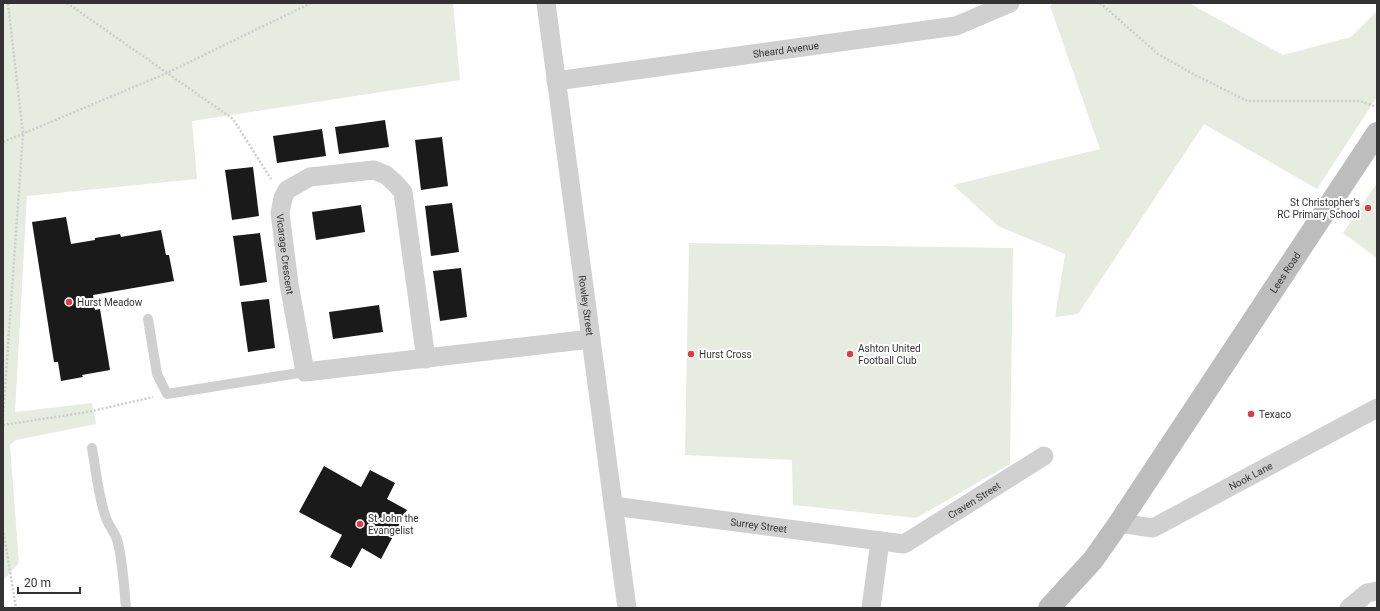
<svg xmlns="http://www.w3.org/2000/svg" width="1380" height="611" font-family="Roboto,sans-serif">
	<style>
		.green { fill: #e6ecdf }
		.building { fill: #1a1a1a }
		.lines { fill: none; stroke-linecap: round; stroke-linejoin: round }
		.path { stroke: #cdcdcd; stroke-width: 2.5; stroke-dasharray: 2 2; stroke-linecap: butt }
		.service { stroke: #d0d0d0; stroke-width: 10 }
		.minor { stroke: #d0d0d0; stroke-width: 19 }
		.secondary { stroke: #bdbdbd; stroke-width: 22 }
		.poi-dot { fill: #e63946; stroke: #fff; stroke-width: 1.5 }
		.labels { text-anchor: middle; dominant-baseline: central; stroke-width: 4; stroke-linejoin: round; paint-order: stroke }
		.street-label { font-size: 10px; fill: #333; stroke: #fff }
		.poi-label { font-size: 10px; fill: #333; stroke: #fff; text-anchor: start }
	</style>
	<rect width="100%" height="100%" fill="#fff"/>
	<g class="green">
		<path d="M3,3H453L460,80L192,121L197,179L27,196L15,412L92,403L96,424L16,440L10,445L19,563L3,581Z"/>
		<path d="M1053,3H1189L1283,55L1351,37L1376,12H1377V97L1317,189L1204,124L1078,314L1055,317L1065,254L998,226L953,185L1100,149L1050,6Z"/>
		<path d="M1377,183V258L1343,233Z"/>
		<path d="M689,243L1013,248L1010,464L916,518L793,505L792,460L685,455Z"/>
	</g>
	<g class="building">
		<path d="M385,120L389,147L339,154L335,127Z"/>
		<path d="M322,129L326,156L277,163L273,136Z"/>
		<path d="M442,137L448,186L421,190L415,140Z"/>
		<path d="M253,167L259,216L232,220L225,170Z"/>
		<path d="M452,203L459,252L431,256L425,206Z"/>
		<path d="M361,205L365,232L316,240L312,212Z"/>
		<path d="M66,217L71,244L95,240V238L120,234L121,237L161,230L166,255H169L174,281L93,295L95,310L100,309L110,370L82,375L83,377L61,381L58,362H54L32,222Z"/>
		<path d="M260,233L267,282L240,286L233,236Z"/>
		<path d="M461,268L467,317L440,321L433,271Z"/>
		<path d="M269,299L275,348L248,352L241,302Z"/>
		<path d="M379,305L383,332L333,339L329,312Z"/>
		<path d="M324,466L361,487L370,470L395,483L387,499L407,510L381,559L362,548L351,568L330,557L342,535L299,512Z"/>
	</g>
	<g class="lines">
		<g class="path">
			<path d="M67,3L233,119L271,179"/>
			<path d="M1100,3L1158,54L1195,75L1247,101H1360L1377,107"/>
			<path d="M3,142L167,73L311,3"/>
			<path d="M3,416L23,134L8,3"/>
			<path d="M3,425L88,412L153,397"/>
			<path d="M3,529L16,608"/>
		</g>
		<g class="service">
			<path d="M148,319L157,374L167,394L305,372"/>
			<path d="M92,448C96,471 98,494 105,515C108,526 116,533 118,543C123,564 124,587 126,608"/>
		</g>
		<g class="minor">
			<path id="s1" d="M546,3L627,608"/>
			<path id="s2" d="M556,81L956,26L1010,3"/>
			<path id="s3" d="M426,359L403,192L395,183L386,175L374,170L310,177L287,190L283,198L280,213L289,284L305,372L591,339"/>
			<path id="s4" d="M613,506L904,544L1044,456"/>
			<path id="s5" d="M1119,523L1153,528L1377,408"/>
			<path d="M871,608L880,541"/>
			<path d="M1349,608L1367,593L1377,591"/>
		</g>
		<path class="secondary" id="s6" d="M1049,608L1093,560L1119,523L1377,133"/>
	</g>
	<g class="poi-dot">
		<circle cx="1368" cy="208" r="4"/>
		<circle cx="69" cy="302" r="4"/>
		<circle cx="691" cy="354" r="4"/>
		<circle cx="850" cy="354" r="4"/>
		<circle cx="1251" cy="414" r="4"/>
		<circle cx="360" cy="524" r="4"/>
	</g>
	<g class="labels">
		<g class="street-label">
			<text stroke="none"><textPath href="#s2" startOffset="232">Sheard Avenue</textPath></text>
			<text stroke="none"><textPath href="#s3" startOffset="362">Vicarage Crescent</textPath></text>
			<text stroke="none"><textPath href="#s6" startOffset="411">Lees Road</textPath></text>
			<text stroke="none"><textPath href="#s1" startOffset="305">Rowley Street</textPath></text>
			<text stroke="none"><textPath href="#s5" startOffset="145">Nook Lane</textPath></text>
			<text stroke="none"><textPath href="#s4" startOffset="376">Craven Street</textPath></text>
			<text stroke="none"><textPath href="#s4" startOffset="147">Surrey Street</textPath></text>
		</g>
		<g class="poi-label">
			<text x="1360" y="202" text-anchor="end">St Christopher's<tspan x="1360" dy="12">RC Primary School</tspan></text>
			<text x="77" y="302">Hurst Meadow</text>
			<text x="858" y="348">Ashton United<tspan x="858" dy="12">Football Club</tspan></text>
			<text x="699" y="354">Hurst Cross</text>
			<text x="1259" y="414">Texaco</text>
			<text x="368" y="518">St John the<tspan x="368" dy="12">Evangelist</tspan></text>
		</g>
	</g>
	<rect width="1380" height="611" fill="none" stroke="#333333" stroke-width="8"/>
	<path d="M18 587v6h62v-6" fill="none" stroke="#333333" stroke-width="2"/>
	<text x="24" y="587" font-size="12" fill="#333333" stroke="#ffffff" stroke-width="3" paint-order="stroke">20 m</text>
</svg>
